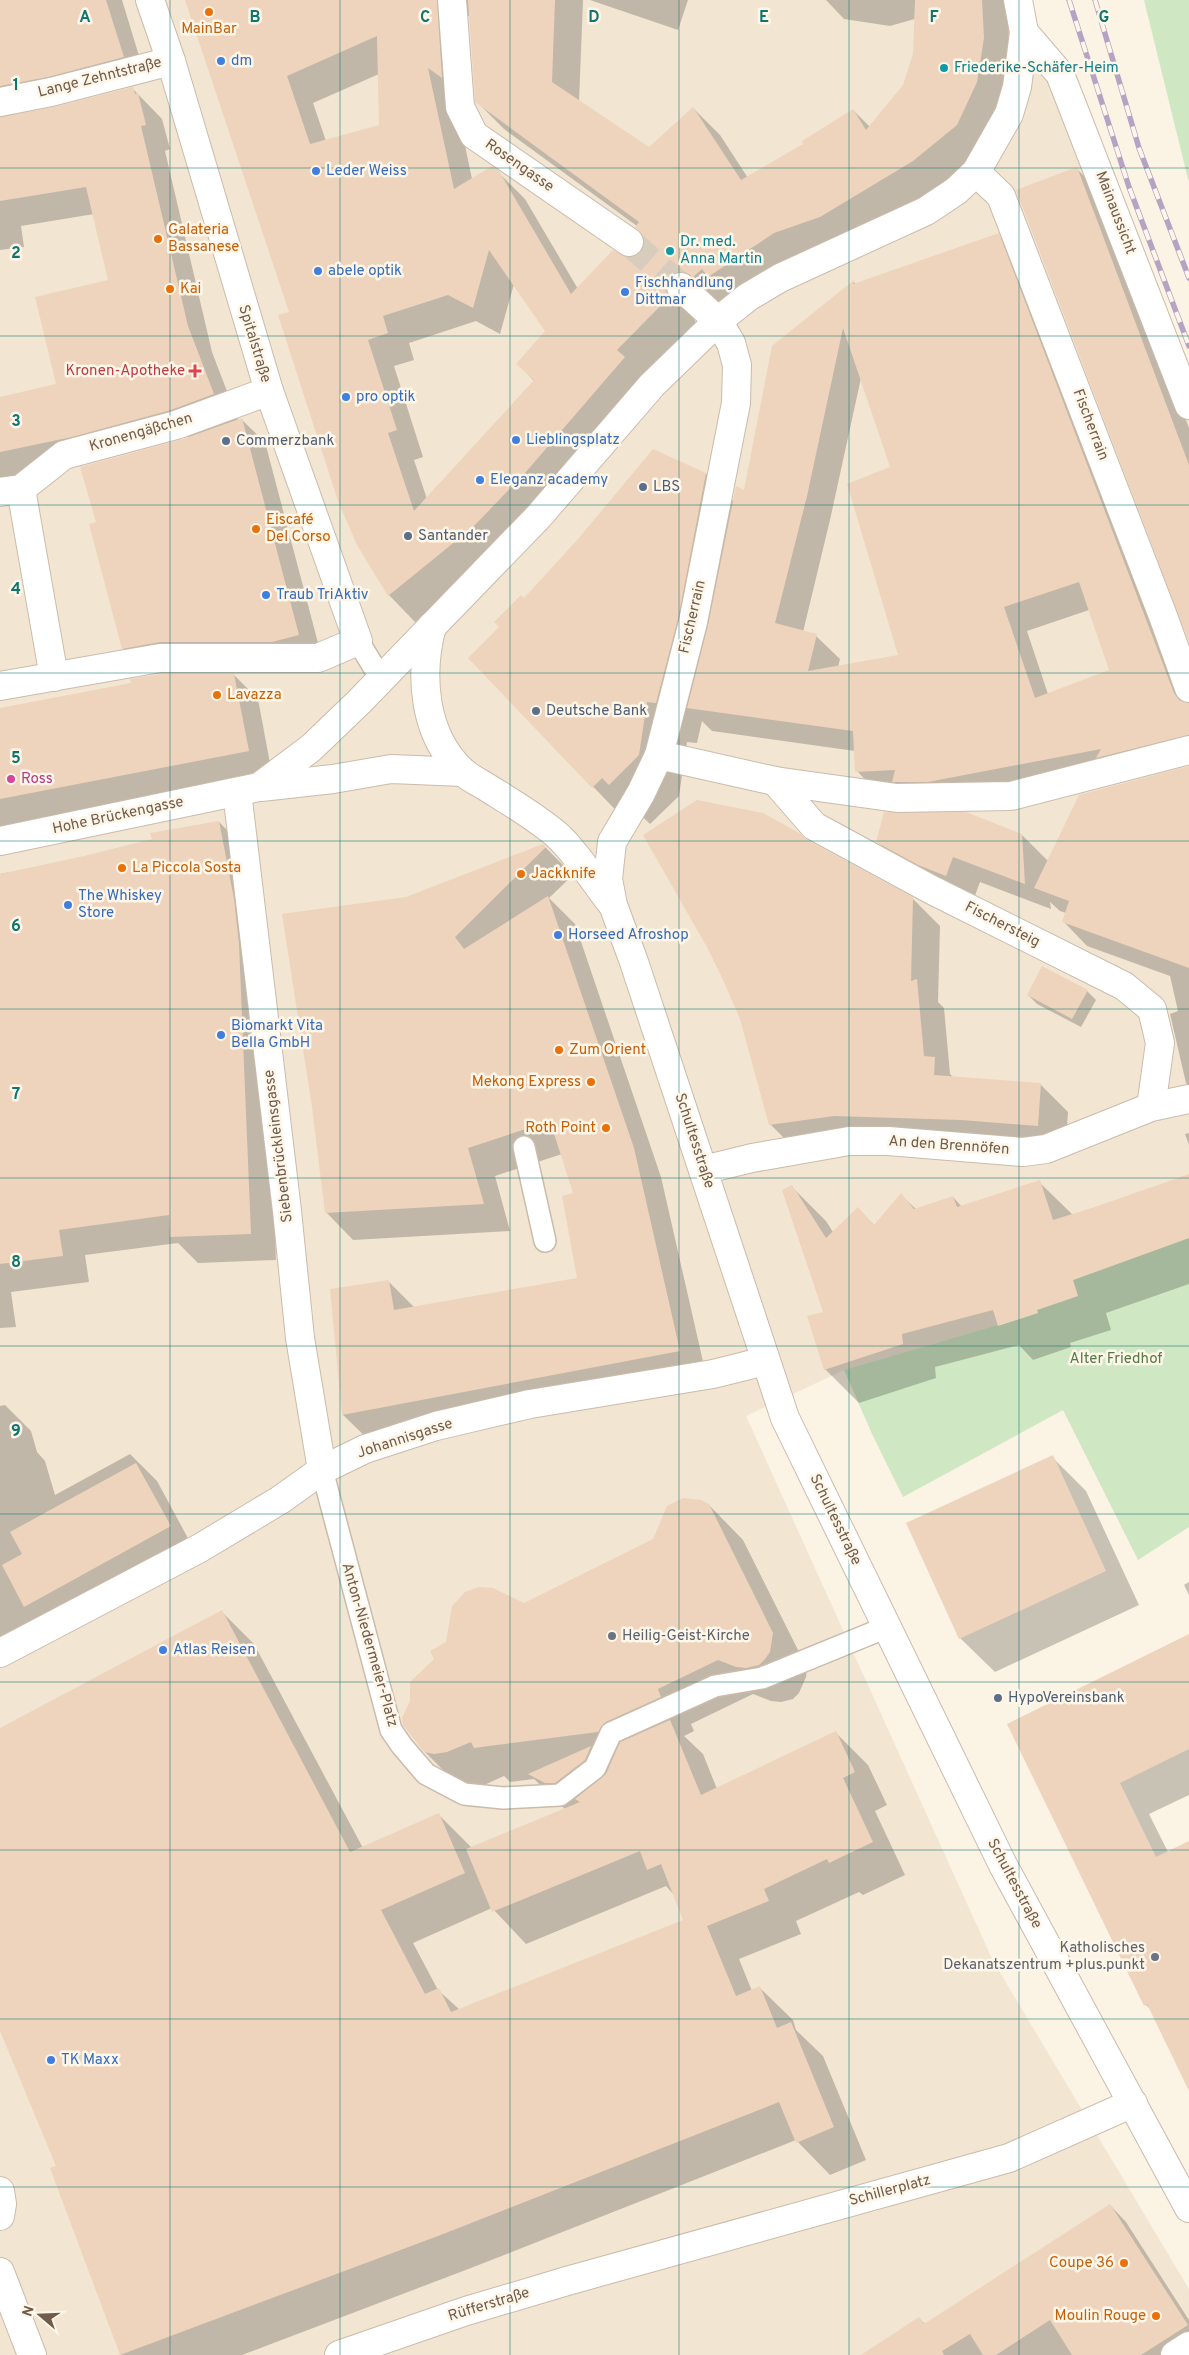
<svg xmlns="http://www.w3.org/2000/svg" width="1189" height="2355" font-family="Overpass,sans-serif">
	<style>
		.residential { fill: #f2e5d2 }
		.green { fill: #cfe7c3 }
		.shadow { fill: #0003; fill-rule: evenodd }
		.building { fill: #eed4bd; fill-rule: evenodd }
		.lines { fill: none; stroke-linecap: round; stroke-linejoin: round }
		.street-tunnel { stroke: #d8cdbd; stroke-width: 28; stroke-dasharray: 28 14; stroke-linecap: butt }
		.lane-casing { stroke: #cbbbab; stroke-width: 24 }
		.street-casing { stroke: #cbbbab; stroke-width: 30 }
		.lane { stroke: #fff; stroke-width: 21 }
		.street { stroke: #fff; stroke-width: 28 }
		.rail-casing { stroke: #b6a3c3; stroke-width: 5.5 }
		.rail { stroke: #fef7e9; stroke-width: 4; stroke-dasharray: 11; stroke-linecap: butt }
		.grid { fill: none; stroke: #0f766e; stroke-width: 1; stroke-opacity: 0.55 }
		.food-dot { fill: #e8710a; stroke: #fef7e9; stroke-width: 2 }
		.shop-dot { fill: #3f7fe0; stroke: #fef7e9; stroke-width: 2 }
		.culture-dot { fill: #0f9aa8; stroke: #fef7e9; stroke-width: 2 }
		.health-dot { fill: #e0444e; stroke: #fef7e9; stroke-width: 2 }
		.service-dot { fill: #5c6f8a; stroke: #fef7e9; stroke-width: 2 }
		.hotel-dot { fill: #d1479c; stroke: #fef7e9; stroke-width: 2 }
		.worship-dot { fill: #6b7280; stroke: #fef7e9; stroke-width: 2 }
		.labels { text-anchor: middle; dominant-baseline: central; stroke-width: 5; stroke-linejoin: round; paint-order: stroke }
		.food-label { font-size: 15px; fill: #c56008; stroke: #fef7e9; text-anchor: start }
		.shop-label { font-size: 15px; fill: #366cbe; stroke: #fef7e9; text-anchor: start }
		.culture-label { font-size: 15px; fill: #0d838f; stroke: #fef7e9; text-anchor: start }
		.street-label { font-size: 15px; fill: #715b4b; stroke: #fef7e9 }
		.health-label { font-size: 15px; fill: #be3a42; stroke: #fef7e9; text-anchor: end }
		.service-label { font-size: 15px; fill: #4e5e75; stroke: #fef7e9; text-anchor: start }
		.hotel-label { font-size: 15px; fill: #b23c85; stroke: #fef7e9; text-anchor: start }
		.park-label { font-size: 15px; fill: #537c46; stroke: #fef7e9 }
		.worship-label { font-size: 15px; fill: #5b616d; stroke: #fef7e9; text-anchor: start }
		.grid-label { font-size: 16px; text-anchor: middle; font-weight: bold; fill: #0f766e; stroke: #fef7e9; stroke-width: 5; stroke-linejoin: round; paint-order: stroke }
	</style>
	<rect width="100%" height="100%" fill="#fbf3e3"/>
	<path class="residential" d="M0,0H1017L1189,421V1238L1073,1279L1078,1296L1037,1310L1038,1313L844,1370L746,1416L993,1961L1189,2289V2355H0Z"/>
	<g class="green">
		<path d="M1144,0H1189V181L1188,179Z"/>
		<path d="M1189,1238V1527L1138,1560L1063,1410L903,1497L873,1436L844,1370L1038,1313L1037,1310L1078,1296L1073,1280Z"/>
	</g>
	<g class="shadow">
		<path d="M0,0H122L147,82L73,101L22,111L11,116L54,109L132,88L162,119L170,149L165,151L212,352L238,420L241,419L265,442L322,658L146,672L123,648L97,523L189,436L97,461L0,482V398L58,385L110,281L94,214L21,226L24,247L0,250Z"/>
		<path d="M186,0H583L579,102L650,149L693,108L720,135L748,178L805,144L853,110L870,127L904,86L914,54L918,18L890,26L844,19L826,0H1005L1008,14L1010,65L984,152L940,187L847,244L720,303L712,298L692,312L696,324L500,554L415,622L389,595ZM470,14L477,102L504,129L637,226L644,235L646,244L643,252L637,257L628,259L578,289L525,199L498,172L472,179L454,93L464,21ZM379,74L380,126L326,141L313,103ZM514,284L547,331L518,364L535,382L427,499L414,460L423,457L394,366L414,360L409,343L476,321L500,334Z"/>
		<path d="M590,0H688L678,30Z"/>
		<path d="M1076,168L1100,192L1189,428V638Z"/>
		<path d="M998,235L1022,259L1189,695V764L1121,781L880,795L857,771L855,751L712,731L702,721L697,743L687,742L679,796L650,824L644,818L633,828L469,658L501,627L525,599L706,474L734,502L745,492L773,346L854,282L856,284ZM861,378L892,468L900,656L838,667L840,659L816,636L803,632L830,520ZM1089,610L1110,671L1048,694L1027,631Z"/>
		<path d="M234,675L258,699L272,774L0,828V710Z"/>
		<path d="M1189,767V1086L1186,1083L1170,1014L1178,1011L1170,976L1087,946L1064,922L1066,913L1060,911L1050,902L1051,909L980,882L973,901L905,869L878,842L1022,835L1048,861Z"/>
		<path d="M219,822L245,848L265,971L276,1260L198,1263L178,1243L85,1255L89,1282L11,1292L16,1327L0,1328V874L85,858Z"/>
		<path d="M806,841L912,898L940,926L938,1002L944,1008L950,1074L954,1078L1041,1085L1068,1112L1065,1153L798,1152L770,1124Z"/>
		<path d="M543,845L573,875L549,898L575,924L661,1177L707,1379L371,1442L343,1415L331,1290L389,1282L415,1308L579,1279L575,1194L562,1154L495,1176L510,1231L353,1240L326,1212L406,898Z"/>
		<path d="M1087,991L1096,1000L1081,1027L1037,1004L1028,995Z"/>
		<path d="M1189,1133V1145L1185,1134Z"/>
		<path d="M1189,1175V1284L1106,1313L1111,1330L1070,1343L1071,1347L1033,1360L1019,1345L935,1367L936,1378L859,1403L825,1369L824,1313L792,1187L826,1221L833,1232L858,1209L875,1226L901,1195L916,1209L953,1197L962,1207L1039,1182L1073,1215Z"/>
		<path d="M5,1405L31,1431L37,1452L45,1461L55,1495L130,1454L157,1481L196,1553L0,1660V1406Z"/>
		<path d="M1052,1457L1086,1491L1139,1605L995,1672L960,1638Z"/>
		<path d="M683,1499L709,1505L743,1540L807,1668L806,1677L799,1693L793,1699L781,1702L771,1701L753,1694L691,1724L694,1731L684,1736L703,1754L717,1789L836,1733L868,1765L887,1805L875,1811L905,1875L863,1895L859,1892L796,1921L801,1934L739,1959L752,1991L760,1988L793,2020L796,2030L823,2056L866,2160L830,2175L796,2140L471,2268L242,2355H121L51,2169L57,2167L0,2028V1729L222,1612L254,1644L363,1848L439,1815L472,1848L565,1809L534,1779L510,1782L504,1776L482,1786H459L424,1751L524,1605L654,1539L668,1507ZM666,1886L674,1895L685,1920L460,2010L438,1990L413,1943L492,1908L526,1944Z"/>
		<path d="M1189,1582V1595L1184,1585Z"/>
		<path d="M1189,1636V1795L1149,1814L1168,1852L1189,1842V2088L1152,2011L1146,2005L1008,1725Z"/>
		<path d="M1110,2205L1126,2222L1189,2320V2351L1182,2355H894L919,2318L925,2324Z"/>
	</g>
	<g class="building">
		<path d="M0,0H106L124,57L48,77L0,86Z"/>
		<path d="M185,0H437L442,78L428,68L454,189L492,166L499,171L571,294L613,250L628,258L636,256L642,251L644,244L643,236L635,227L639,222L475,102L468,0H555L552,82L649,147L693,107L741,180L803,144L802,141L853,109L866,130L903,85L913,54L915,0H982L984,38L977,82L957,125L913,161L820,217L774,233L708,277L702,269L693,277L684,272H676L670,276L666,284L669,297L617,350L625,357L525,473L473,527L388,596L357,545L338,501L278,315L289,312ZM377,36L379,125L310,144L287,76ZM489,250L545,331L516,364L534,380L414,511L388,433L397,430L368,340L388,333L383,316L448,295L473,308Z"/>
		<path d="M133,87L135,94L138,93L146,125L141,126L188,326L214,394L171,410L72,437L0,452V397L56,384L35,297L108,280L86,187L0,201V117L54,107Z"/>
		<path d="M1077,167L1189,465V642L1016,190Z"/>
		<path d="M999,233L1174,693L1179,700L1189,703V735L1096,758L1101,749L928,782H892L895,770L855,772L853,731L687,708L708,625L736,486L744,490L772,346L854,280L853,284ZM843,328L890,467L847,484L898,655L808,671L817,634L775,623L807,496ZM1079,582L1109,670L1035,698L1004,607Z"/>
		<path d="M242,418L299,635L272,642H160L122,649L89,524L96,522L80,467L180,440Z"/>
		<path d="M653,449L706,473L678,619L656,703L647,702L639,755L609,785L602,778L592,788L468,658L499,627L494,622L521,595L524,598L578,539Z"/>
		<path d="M161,674H234L249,751L0,799V708L131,683L130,679Z"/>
		<path d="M1189,766V968L1062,922L1069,901L1034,888L1079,795Z"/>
		<path d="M697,800L763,813L799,833L807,840L913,897L911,981L917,979L924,1056L935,1057L934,1075L1041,1083L1038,1126L961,1120L834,1116L769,1125L740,1019L724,982L708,949L643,835Z"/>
		<path d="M884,812H966L1022,834L1025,884L953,857L946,876L918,865L876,842Z"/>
		<path d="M219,821L234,899L239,944L251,1234L170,1237L169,1215L59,1230L63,1256L0,1264V874L84,856L152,839L150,833Z"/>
		<path d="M543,844L546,847L455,937L464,949L548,896L634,1148L680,1351L342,1415L330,1289L389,1280L394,1310L577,1278L562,1196L573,1193L550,1121L468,1148L484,1204L325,1213L312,1107L282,914L406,897Z"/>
		<path d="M1042,966L1088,990L1072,1019L1027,995Z"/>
		<path d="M1189,1174V1238L1073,1280L1078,1296L1037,1310L1038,1313L998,1326L993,1310L902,1334L903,1344L824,1370L807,1316L823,1312L782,1190L792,1185L826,1238L858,1207L874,1225L901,1193L914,1209L953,1196L957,1207L1040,1180L1053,1220L1098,1206Z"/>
		<path d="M1053,1455L1106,1571L959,1639L906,1523Z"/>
		<path d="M136,1463L171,1526L24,1607L2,1565L22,1554L10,1532Z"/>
		<path d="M683,1498L701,1500L709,1504L773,1633L770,1652L765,1659L759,1665L746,1668L736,1667L718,1660L658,1689L661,1697L606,1722L598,1732L474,1748L471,1742L447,1752L434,1754L424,1752L403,1725L402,1718L410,1701V1682L434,1659L430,1651L446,1642L452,1606L465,1592L479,1587L493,1588L524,1603L653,1539L667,1506Z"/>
		<path d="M222,1610L350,1852L439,1813L465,1873L381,1910L425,1994L439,1988L451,2012L683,1920L661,1864L647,1870L640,1851L492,1912L466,1849L580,1802L575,1799L606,1774L620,1742L670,1720L701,1795L836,1731L855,1772L843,1778L873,1842L829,1863L827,1859L764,1889L769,1901L707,1926L736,1996L760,1986L777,2028L791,2022L834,2127L796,2143L779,2102L438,2236L120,2355L50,2168L56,2166L0,2031V1728Z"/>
		<path d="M1189,1634V1749L1120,1783L1156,1857L1189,1841V2091L1147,2004L1144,2006L1007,1724Z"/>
		<path d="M591,1746L585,1760L555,1783H545L528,1774Z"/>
		<path d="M1110,2204L1188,2325L1141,2355H1072L1050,2320L996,2355H983L970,2334L942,2351L944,2355H861L919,2317L924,2324Z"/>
	</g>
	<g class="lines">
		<path class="street-tunnel" d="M629,242L681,287"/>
		<defs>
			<g id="lane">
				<path d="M358,641L381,679"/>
				<path d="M524,1147L545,1241"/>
				<path d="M322,1470L391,1730L402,1746L426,1774L464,1794L503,1798L560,1795L595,1768L611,1733L715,1686L762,1678L887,1627"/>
			</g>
			<g id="street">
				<path d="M452,0L460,107L474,135L629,242"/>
				<path d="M1024,32L1060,74L1189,405"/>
				<path d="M0,102L51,92L171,61"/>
				<path d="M976,172L1001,196L1163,616L1189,688"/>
				<path d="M681,287L718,321L731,343L737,365L736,403L693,622L659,755L641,793L612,842L608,879L613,905L634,962L785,1418L1003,1865L1189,2208"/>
				<path d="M21,489L54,677"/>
				<path d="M0,492L21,489L64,455L176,425L269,391"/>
				<path d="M432,626C419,675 423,735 463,772C470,778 480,783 488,788C512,803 536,817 557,835C577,853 595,883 612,904"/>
				<path d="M0,686L160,658H318L358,641L269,391L171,61L150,0"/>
				<path d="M659,755L775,781L897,798L1011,796L1189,750"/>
				<path d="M775,781L814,826L930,889L1124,986L1152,1009L1160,1043L1151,1107"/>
				<path d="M261,787L333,779L391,769L463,772"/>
				<path d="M237,792L287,1211L300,1338L322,1470"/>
				<path d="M0,841L259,787L311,748L359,702L539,516L652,385L718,321L748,297L780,278L926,211L956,191L976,172L1009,114L1017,87L1024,32L1018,0"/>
				<path d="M703,1170L752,1158L849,1141H888L1023,1152L1046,1149L1151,1107L1189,1099"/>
				<path d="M0,1653L200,1548L280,1500L322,1470L365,1449L436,1426L530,1404L713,1374L765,1361"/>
				<path d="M0,2191L2,2204L0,2216"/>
				<path d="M0,2272L32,2355"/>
				<path d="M339,2355L466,2311L567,2281L1009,2158L1133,2103"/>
				<path d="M1175,2355L1189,2346"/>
			</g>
		</defs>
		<use href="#lane" class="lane-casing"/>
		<use href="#street" class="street-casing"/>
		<use href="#lane" class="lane"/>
		<use href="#street" class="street"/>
		<defs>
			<g id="rail">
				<path d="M1069,0L1129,187L1189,346"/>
				<path d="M1095,0L1139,148L1189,278"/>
			</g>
		</defs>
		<use href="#rail" class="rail-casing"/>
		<use href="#rail" class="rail"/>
	</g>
	<path class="grid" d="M170,0V2355M340,0V2355M510,0V2355M679,0V2355M849,0V2355M1019,0V2355M0,168H1189M0,336H1189M0,505H1189M0,673H1189M0,841H1189M0,1009H1189M0,1178H1189M0,1346H1189M0,1514H1189M0,1682H1189M0,1850H1189M0,2019H1189M0,2187H1189"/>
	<g class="food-dot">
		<circle cx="209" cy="12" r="5"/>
		<circle cx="158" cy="239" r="5"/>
		<circle cx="170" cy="289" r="5"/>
		<circle cx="256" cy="529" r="5"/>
		<circle cx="217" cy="695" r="5"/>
		<circle cx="122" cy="868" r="5"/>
		<circle cx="521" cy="874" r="5"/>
		<circle cx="559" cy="1050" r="5"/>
		<circle cx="591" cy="1082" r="5"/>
		<circle cx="606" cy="1128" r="5"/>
		<circle cx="1124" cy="2263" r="5"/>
		<circle cx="1156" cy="2316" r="5"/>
	</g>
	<g class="shop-dot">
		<circle cx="221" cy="61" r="5"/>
		<circle cx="316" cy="171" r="5"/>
		<circle cx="318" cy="271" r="5"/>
		<circle cx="625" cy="292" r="5"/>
		<circle cx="346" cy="397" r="5"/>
		<circle cx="516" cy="440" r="5"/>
		<circle cx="480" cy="480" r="5"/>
		<circle cx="266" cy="595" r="5"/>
		<circle cx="68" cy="905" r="5"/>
		<circle cx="558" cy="935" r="5"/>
		<circle cx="221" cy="1035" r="5"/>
		<circle cx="163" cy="1650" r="5"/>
		<circle cx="51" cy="2060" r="5"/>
	</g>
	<g class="culture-dot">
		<circle cx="944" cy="68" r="5"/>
		<circle cx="670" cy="251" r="5"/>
	</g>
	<path class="health-dot" d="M192.5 363.5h5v5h5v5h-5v5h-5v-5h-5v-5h5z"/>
	<g class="service-dot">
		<circle cx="226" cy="441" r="5"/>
		<circle cx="643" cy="487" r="5"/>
		<circle cx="408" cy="536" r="5"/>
		<circle cx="536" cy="711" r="5"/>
		<circle cx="998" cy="1698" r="5"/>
	</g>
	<circle class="hotel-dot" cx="11" cy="779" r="5"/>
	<g class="worship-dot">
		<circle cx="612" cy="1636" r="5"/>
		<circle cx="1155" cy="1957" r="5"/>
	</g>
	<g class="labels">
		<g class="food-label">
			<text x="209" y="29" text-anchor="middle">MainBar</text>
			<text x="168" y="230">Galateria<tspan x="168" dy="17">Bassanese</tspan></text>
			<text x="180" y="289">Kai</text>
			<text x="266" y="520">Eiscafé<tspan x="266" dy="17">Del Corso</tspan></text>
			<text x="227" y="695">Lavazza</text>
			<text x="132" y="868">La Piccola Sosta</text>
			<text x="531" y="874">Jackknife</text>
			<text x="569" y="1050">Zum Orient</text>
			<text x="581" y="1082" text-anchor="end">Mekong Express</text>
			<text x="596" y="1128" text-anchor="end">Roth Point</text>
			<text x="1114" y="2263" text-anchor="end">Coupe 36</text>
			<text x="1146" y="2316" text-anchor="end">Moulin Rouge</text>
		</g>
		<g class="shop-label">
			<text x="231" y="61">dm</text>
			<text x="326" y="171">Leder Weiss</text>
			<text x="328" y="271">abele optik</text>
			<text x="635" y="283">Fischhandlung<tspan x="635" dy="17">Dittmar</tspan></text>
			<text x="356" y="397">pro optik</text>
			<text x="526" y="440">Lieblingsplatz</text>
			<text x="490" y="480">Eleganz academy</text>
			<text x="276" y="595">Traub TriAktiv</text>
			<text x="78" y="896">The Whiskey<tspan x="78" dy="17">Store</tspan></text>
			<text x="568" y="935">Horseed Afroshop</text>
			<text x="231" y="1026">Biomarkt Vita<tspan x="231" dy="17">Bella GmbH</tspan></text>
			<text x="173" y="1650">Atlas Reisen</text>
			<text x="61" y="2060">TK Maxx</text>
		</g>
		<g class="culture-label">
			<text x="954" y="68">Friederike-Schäfer-Heim</text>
			<text x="680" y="242">Dr. med.<tspan x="680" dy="17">Anna Martin</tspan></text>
		</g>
		<g class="street-label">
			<text transform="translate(100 78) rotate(-14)">Lange Zehntstraße</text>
			<text transform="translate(519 166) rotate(35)">Rosengasse</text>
			<text transform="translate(1115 213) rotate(69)">Mainaussicht</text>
			<text transform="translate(254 344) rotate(73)">Spitalstraße</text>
			<text transform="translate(1090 425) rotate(69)">Fischerrain</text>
			<text transform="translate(141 433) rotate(-16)">Kronengäßchen</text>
			<text transform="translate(693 617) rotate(-77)">Fischerrain</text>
			<text transform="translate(118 816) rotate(-12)">Hohe Brückengasse</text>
			<text transform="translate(1002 925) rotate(27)">Fischersteig</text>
			<text transform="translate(694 1141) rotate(72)">Schultesstraße</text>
			<text transform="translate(279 1146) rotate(-97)">Siebenbrückleinsgasse</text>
			<text transform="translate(949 1146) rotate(4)">An den Brennöfen</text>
			<text transform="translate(405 1439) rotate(-18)">Johannisgasse</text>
			<text transform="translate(835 1520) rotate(64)">Schultesstraße</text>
			<text transform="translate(369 1645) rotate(74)">Anton-Niedermeier-Platz</text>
			<text transform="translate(1014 1884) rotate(62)">Schultesstraße</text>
			<text transform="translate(890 2191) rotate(-15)">Schillerplatz</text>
			<text transform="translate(489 2305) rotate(-17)">Rüfferstraße</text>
		</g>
		<g class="health-label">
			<text x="185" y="371">Kronen-Apotheke</text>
		</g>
		<g class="service-label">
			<text x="236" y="441">Commerzbank</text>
			<text x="653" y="487">LBS</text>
			<text x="418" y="536">Santander</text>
			<text x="546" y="711">Deutsche Bank</text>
			<text x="1008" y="1698">HypoVereinsbank</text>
		</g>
		<g class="hotel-label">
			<text x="21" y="779">Ross</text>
		</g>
		<g class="park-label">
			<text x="1116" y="1359">Alter Friedhof</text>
		</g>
		<g class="worship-label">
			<text x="622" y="1636">Heilig-Geist-Kirche</text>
			<text x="1145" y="1948" text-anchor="end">Katholisches<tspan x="1145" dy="17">Dekanatszentrum +plus.punkt</tspan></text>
		</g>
	</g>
	<g class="grid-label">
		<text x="85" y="22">A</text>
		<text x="255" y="22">B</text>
		<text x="425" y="22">C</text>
		<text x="594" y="22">D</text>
		<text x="764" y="22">E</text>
		<text x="934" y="22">F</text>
		<text x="1104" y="22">G</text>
		<text x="16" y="90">1</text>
		<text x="16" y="258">2</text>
		<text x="16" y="426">3</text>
		<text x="16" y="594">4</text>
		<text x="16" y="763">5</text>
		<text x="16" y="931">6</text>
		<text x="16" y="1099">7</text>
		<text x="16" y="1267">8</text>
		<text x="16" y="1436">9</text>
	</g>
	<g transform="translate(40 2315) rotate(289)" stroke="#fef7e9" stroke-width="4" paint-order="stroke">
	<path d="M0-4L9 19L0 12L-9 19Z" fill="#715b4b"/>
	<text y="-8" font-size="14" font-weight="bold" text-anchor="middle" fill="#715b4b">N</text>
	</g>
</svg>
